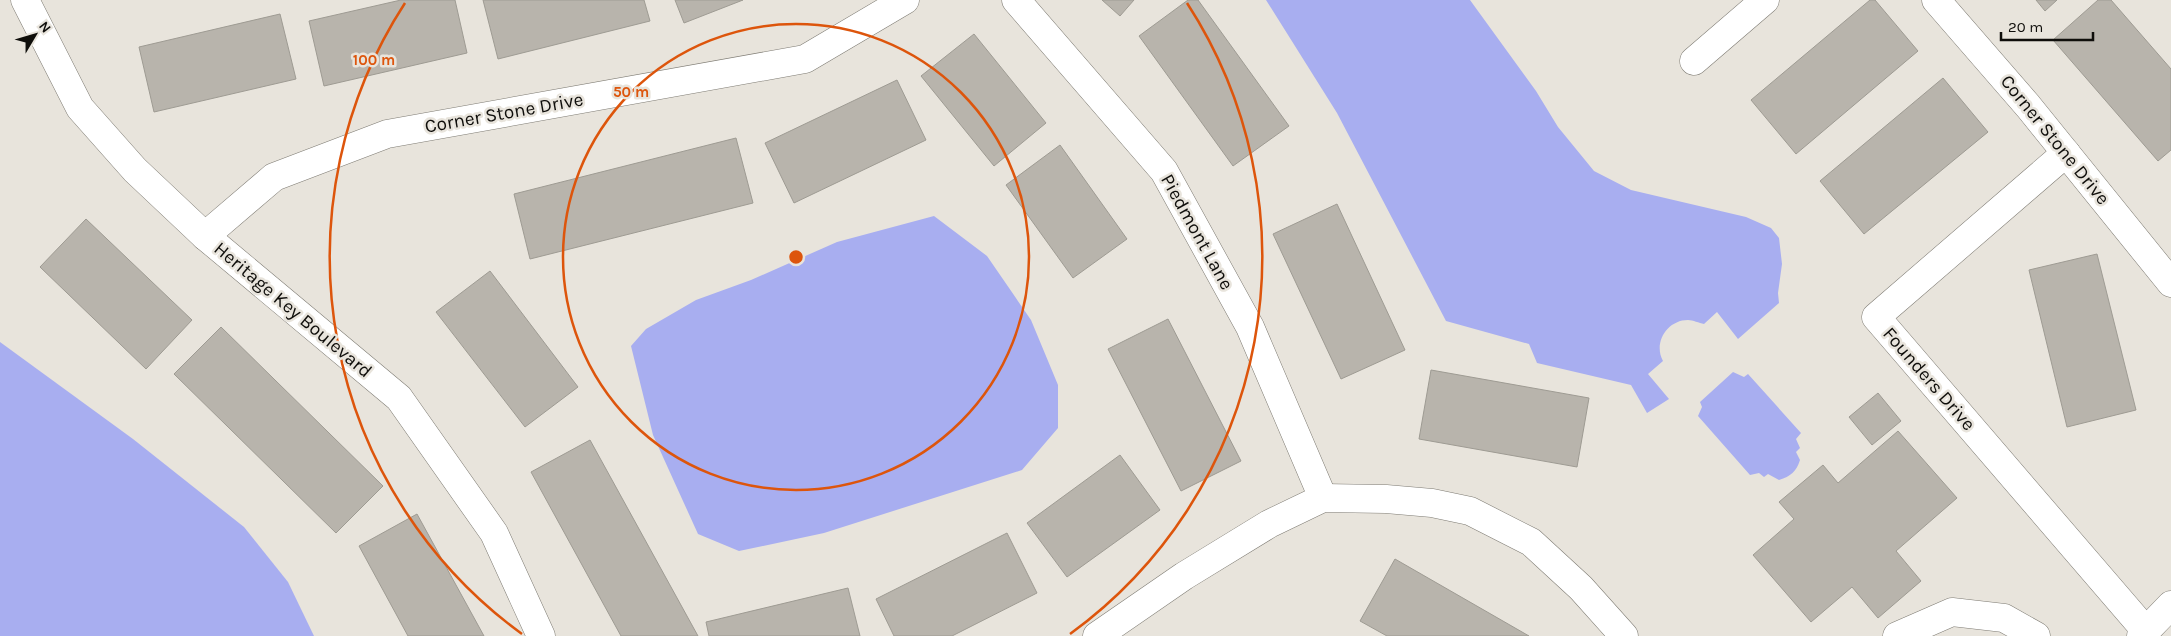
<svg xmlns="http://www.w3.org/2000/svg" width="2171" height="636" font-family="Karla,sans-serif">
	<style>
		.water { fill: #a8aef0 }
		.building { fill: #b8b4ac; stroke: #9e9b93 }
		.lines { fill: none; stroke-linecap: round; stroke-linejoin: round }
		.minor-casing { stroke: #7e7b73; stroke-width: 29 }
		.minor { stroke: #fff; stroke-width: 28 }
		.ring { fill: none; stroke: #dd550c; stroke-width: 2.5 }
		.labels { text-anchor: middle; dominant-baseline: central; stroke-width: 5; stroke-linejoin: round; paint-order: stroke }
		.street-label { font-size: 19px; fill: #0f0e0b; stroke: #e8e4dc }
		.centre { fill: #dd550c; stroke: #e8e4dc; stroke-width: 2.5 }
		.ring-label { font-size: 15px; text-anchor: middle; font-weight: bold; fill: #dd550c; stroke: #e8e4dc; stroke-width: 5; stroke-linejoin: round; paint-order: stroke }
	</style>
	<rect width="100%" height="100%" fill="#e8e4dc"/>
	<g class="water">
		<path d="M1266,0H1470L1536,91L1558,127L1594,171L1631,190L1746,217L1771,228L1779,238L1782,264L1778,293L1779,303L1738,339L1717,312L1704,324C1699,323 1693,320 1688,320C1667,320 1653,343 1663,361L1648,374L1669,399L1647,413L1631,385L1537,363L1529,344L1446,321L1337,113Z"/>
		<path d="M934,216L987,256L1031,320L1058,385V428L1022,470L824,533L739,551L698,534L653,435L631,346L646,329L696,300L751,280L837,242Z"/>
		<path d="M0,342L133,439L244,527L288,582L314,636H0Z"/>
		<path d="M1733,372L1744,377L1748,374L1801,433L1796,439L1800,448L1796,452L1800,460C1796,472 1791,476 1779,480L1768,474L1764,477L1759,473L1750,475L1698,416L1702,407L1700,402Z"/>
	</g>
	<g class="building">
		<path d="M401,0H455L467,53L324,86L309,21Z"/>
		<path d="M483,0H644L650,21L498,59Z"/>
		<path d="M675,0H743L684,23Z"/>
		<path d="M1102,0H1134L1120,16Z"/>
		<path d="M1188,0H1198L1289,126L1233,166L1139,36Z"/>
		<path d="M1870,0H1875L1918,51L1796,154L1751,100Z"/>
		<path d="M2036,0H2057L2045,11Z"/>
		<path d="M2098,0H2111L2171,69V150L2158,161L2053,40Z"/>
		<path d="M280,14L296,79L154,112L139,47Z"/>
		<path d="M974,34L1046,123L994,166L921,76Z"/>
		<path d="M1943,78L1988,132L1864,234L1820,181Z"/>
		<path d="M897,80L926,140L794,203L765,143Z"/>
		<path d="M736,138L753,203L530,259L514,194Z"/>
		<path d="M1060,145L1127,239L1073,278L1006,185Z"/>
		<path d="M1337,204L1405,350L1341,379L1273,234Z"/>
		<path d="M86,219L192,320L146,369L40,267Z"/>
		<path d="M2097,254L2136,410L2067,427L2029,270Z"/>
		<path d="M490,271L578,387L525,427L436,312Z"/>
		<path d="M1168,319L1241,461L1181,491L1108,349Z"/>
		<path d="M221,327L383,486L336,533L174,374Z"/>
		<path d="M1431,370L1589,398L1577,467L1419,439Z"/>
		<path d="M1878,393L1901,421L1872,445L1849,417Z"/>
		<path d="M1898,431L1957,498L1896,551L1921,581L1878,618L1852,587L1811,622L1753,555L1794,519L1779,502L1823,465L1838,483Z"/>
		<path d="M590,440L698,636H621L531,472Z"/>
		<path d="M1120,455L1160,510L1067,577L1027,523Z"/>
		<path d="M417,514L484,636H408L359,546Z"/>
		<path d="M1007,533L1037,593L952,636H894L876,599Z"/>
		<path d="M1395,559L1529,636H1387L1360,621Z"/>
		<path d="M848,588L860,636H709L706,622Z"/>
	</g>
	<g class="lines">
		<defs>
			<g id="minor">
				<path d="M25,0L80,108L135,170L205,236L399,398L494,533L541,636"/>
				<path d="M1016,0L1164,171L1250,327L1323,498"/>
				<path d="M1936,0L2028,106L2171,283"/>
				<path d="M1694,61L1765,0"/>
				<path d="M2066,153L1876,317L2146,631"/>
				<path d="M205,236L274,177L387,134L805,59L905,0"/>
				<path d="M1097,636L1184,576L1269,524L1323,498L1386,499L1432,503L1470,511L1531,542L1581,588L1624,636"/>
				<path d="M1897,636L1952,612L2004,618L2036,636"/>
				<path d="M2141,636L2171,605"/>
			</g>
		</defs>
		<use href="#minor" class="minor-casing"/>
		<use href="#minor" class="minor"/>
	</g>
	<g class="ring">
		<circle cx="796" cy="257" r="233"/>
		<path d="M522 634A466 466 0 0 1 405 3M1187 3A466 466 0 0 1 1070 634"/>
	</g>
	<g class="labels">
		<g class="street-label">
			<text transform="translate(504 113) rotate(-10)">Corner Stone Drive</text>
			<text transform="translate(2055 140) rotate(51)">Corner Stone Drive</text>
			<text transform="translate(1197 232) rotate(61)">Piedmont Lane</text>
			<text transform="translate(293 310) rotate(40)">Heritage Key Boulevard</text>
			<text transform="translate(1929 379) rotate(49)">Founders Drive</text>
		</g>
	</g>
	<circle cx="796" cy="257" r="8" class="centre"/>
	<g class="ring-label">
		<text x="374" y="65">100 m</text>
		<text x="631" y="97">50 m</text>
	</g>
	<g transform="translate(35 35) rotate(52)" stroke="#e8e4dc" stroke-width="4" paint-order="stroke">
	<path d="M0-4L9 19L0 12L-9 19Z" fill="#0f0e0b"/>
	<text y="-8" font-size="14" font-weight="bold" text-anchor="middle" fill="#0f0e0b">N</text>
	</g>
	<path d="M2001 32v8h92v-8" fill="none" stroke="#0f0e0b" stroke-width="2.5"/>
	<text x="2008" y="32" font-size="15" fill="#0f0e0b" stroke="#e8e4dc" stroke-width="4" paint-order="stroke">20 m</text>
</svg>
